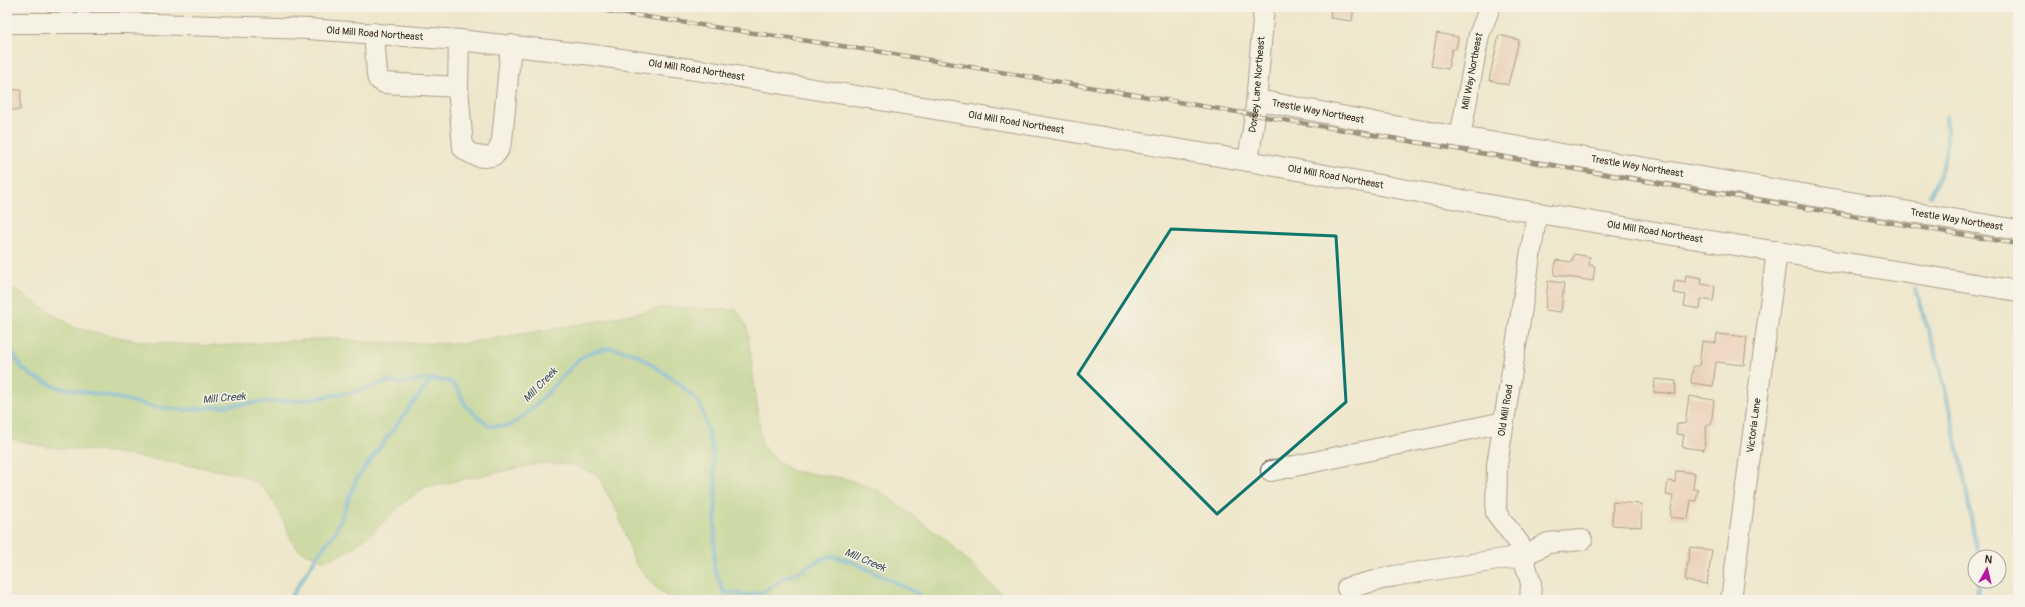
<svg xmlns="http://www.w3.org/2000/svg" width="2025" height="607" font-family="Pangolin,sans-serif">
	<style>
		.green { fill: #a6cb75; stroke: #707a4a }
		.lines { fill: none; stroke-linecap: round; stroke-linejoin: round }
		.stream { stroke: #4ea5cb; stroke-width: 4.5 }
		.building { fill: #e8b5a8 }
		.minor-casing { stroke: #564638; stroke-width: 22 }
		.minor { stroke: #fff; stroke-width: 20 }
		.rail-casing { stroke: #3b2a1e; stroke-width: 4.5 }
		.rail { stroke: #f7f3e8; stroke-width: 3; stroke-dasharray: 9; stroke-linecap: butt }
		.marked { fill: none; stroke: #0f766e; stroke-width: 3; stroke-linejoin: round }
		.labels { text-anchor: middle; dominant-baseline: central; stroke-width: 3; stroke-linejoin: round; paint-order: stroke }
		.street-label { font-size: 10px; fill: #3b2a1e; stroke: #f7f3e8 }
		.water-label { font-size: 11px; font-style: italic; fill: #42555b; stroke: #f7f3e8 }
	</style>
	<rect width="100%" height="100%" fill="#f7f3e8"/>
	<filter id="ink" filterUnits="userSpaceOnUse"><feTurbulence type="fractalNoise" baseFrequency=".025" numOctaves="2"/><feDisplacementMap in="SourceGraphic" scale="8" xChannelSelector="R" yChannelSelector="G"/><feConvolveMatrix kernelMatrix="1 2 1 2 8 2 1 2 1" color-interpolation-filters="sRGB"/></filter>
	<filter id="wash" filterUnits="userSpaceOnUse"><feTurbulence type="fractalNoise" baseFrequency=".012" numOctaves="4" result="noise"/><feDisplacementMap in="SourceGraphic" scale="16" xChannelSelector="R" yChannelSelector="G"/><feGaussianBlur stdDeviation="0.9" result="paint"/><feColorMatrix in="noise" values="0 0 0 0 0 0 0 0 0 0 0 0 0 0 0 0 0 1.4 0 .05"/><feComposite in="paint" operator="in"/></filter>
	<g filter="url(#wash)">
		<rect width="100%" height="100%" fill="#eee7cc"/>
		<path class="green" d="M7,285L75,328L142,342L216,346L335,338L366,342L461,344L588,323L666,307L737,310L747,328L762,445L775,459L792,471L843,478L878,490L947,541L1008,600H671L655,587L635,563L617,511L597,475L574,465L543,463L426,487C390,507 365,553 322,560C314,554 302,555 295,546C291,541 289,534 287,529C274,501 270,487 239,474L111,452L47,447L7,438Z"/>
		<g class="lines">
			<g class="stream">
				<path d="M1930,196C1944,170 1950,146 1946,117"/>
				<path d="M1915,289L1940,367L1963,472L1978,557"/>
				<path d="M7,344L22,368L34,377L57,387L123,399L154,407L187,410L262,402L305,400L358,391L388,381L399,383L431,379L451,382L458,390L466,406L489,426H509L520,419L539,402L578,360L591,352L612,348L636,354L676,381L697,400L702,410L712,449L716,486L714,568L724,592L747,595L763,592L787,576L801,571L821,559L832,556L853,562L919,594L923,600"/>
				<path d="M289,600L317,556L336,531L357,478L431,379"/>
				<path d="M1977,600L1978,581"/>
			</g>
		</g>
		<g id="blocks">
			<g class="building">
				<path d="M1331,7H1354L1352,21L1330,18Z"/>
				<path d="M1437,33L1458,37L1456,49H1452L1448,69L1431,66Z"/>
				<path d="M1499,35L1519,40L1508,85L1489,80Z"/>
				<path d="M7,89L21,90L20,110H7Z"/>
				<path d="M1574,254L1590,257L1589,265L1595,266L1593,281L1554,275L1556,260L1572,262Z"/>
				<path d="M1686,275L1702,278L1701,284L1715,286L1713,301L1701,299L1700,309L1684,306L1686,295L1673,293L1675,280L1685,282Z"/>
				<path d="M1548,281L1564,283L1561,312L1545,310Z"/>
				<path d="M1717,334L1747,337L1744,365L1716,362L1713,386L1691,383L1693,366H1699L1702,341L1716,343Z"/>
				<path d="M1655,379L1676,381L1675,394L1654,392Z"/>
				<path d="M1689,396L1714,400L1711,425L1707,424L1704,450L1682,447L1684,435L1676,434L1677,423L1685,424Z"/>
				<path d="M1676,471L1695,473L1693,489H1698L1696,501L1691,500L1688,519L1670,517L1673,496L1666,495L1668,481L1675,482Z"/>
				<path d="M1613,502L1642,504L1641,527L1612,525Z"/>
				<path d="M1690,547L1712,550L1707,584L1685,581Z"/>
			</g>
		</g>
	</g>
	<g filter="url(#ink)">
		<use href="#blocks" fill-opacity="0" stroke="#564638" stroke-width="1"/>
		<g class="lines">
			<defs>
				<g id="minor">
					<path id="s1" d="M7,23H123L308,29L459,40L593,55L717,73L1248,161L1501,207L2018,291"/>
					<path d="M374,33L377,75L378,79L384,83L458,87L459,40"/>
					<path d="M458,87L463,148C470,155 484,160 494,155C499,152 500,145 502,140L511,45"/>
					<path id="s2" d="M1257,100L1394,126L2018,230"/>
					<path id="s3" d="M1460,137L1479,35L1490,7"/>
					<path id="s4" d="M1248,161L1255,116L1264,7"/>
					<path d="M1271,471L1504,422"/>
					<path d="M1347,588L1394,576L1523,556L1548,543L1582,540"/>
					<path id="s5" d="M1530,600L1531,583L1519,543L1496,513L1497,465L1537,213"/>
					<path id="s6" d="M1731,600L1777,251"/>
				</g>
			</defs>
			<use href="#minor" class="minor-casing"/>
			<use href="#minor" class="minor"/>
			<defs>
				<path id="rail" d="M580,7L882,52L2018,244"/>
			</defs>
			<use href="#rail" class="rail-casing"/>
			<use href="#rail" class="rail"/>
		</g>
	</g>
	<path d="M0 0H2025V607H0ZM1171,229L1336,236L1346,402L1217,514L1078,374Z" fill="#eee7cc" fill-opacity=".55" fill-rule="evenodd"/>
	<path class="marked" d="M1171,229L1336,236L1346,402L1217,514L1078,374Z"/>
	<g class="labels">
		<g class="street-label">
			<text stroke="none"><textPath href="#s1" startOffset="368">Old Mill Road Northeast</textPath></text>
			<text stroke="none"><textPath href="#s1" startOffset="692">Old Mill Road Northeast</textPath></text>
			<text stroke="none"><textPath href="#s3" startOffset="67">Mill Way Northeast</textPath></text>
			<text stroke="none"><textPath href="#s4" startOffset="77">Dorsey Lane Northeast</textPath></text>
			<text stroke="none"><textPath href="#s2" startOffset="62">Trestle Way Northeast</textPath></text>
			<text stroke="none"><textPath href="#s1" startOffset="1016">Old Mill Road Northeast</textPath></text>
			<text stroke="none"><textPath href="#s2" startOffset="386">Trestle Way Northeast</textPath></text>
			<text stroke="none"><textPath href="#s1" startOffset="1340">Old Mill Road Northeast</textPath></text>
			<text stroke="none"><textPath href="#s2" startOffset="710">Trestle Way Northeast</textPath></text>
			<text stroke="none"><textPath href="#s1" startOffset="1664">Old Mill Road Northeast</textPath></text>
			<text stroke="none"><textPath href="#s5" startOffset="200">Old Mill Road</textPath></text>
			<text stroke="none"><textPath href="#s6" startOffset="176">Victoria Lane</textPath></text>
		</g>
		<g class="water-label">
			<text transform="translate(540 385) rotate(-46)">Mill Creek</text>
			<text transform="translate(224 398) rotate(-5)">Mill Creek</text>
			<text transform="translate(865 560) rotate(23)">Mill Creek</text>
		</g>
	</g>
	<rect width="2025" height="607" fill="none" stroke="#f7f3e8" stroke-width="24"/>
	<g transform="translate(1987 569) rotate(8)"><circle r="19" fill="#f7f3e8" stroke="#aca397"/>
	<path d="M0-3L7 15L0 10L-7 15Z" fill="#b5179e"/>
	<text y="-6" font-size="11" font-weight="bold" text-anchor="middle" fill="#3b2a1e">N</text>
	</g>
</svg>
